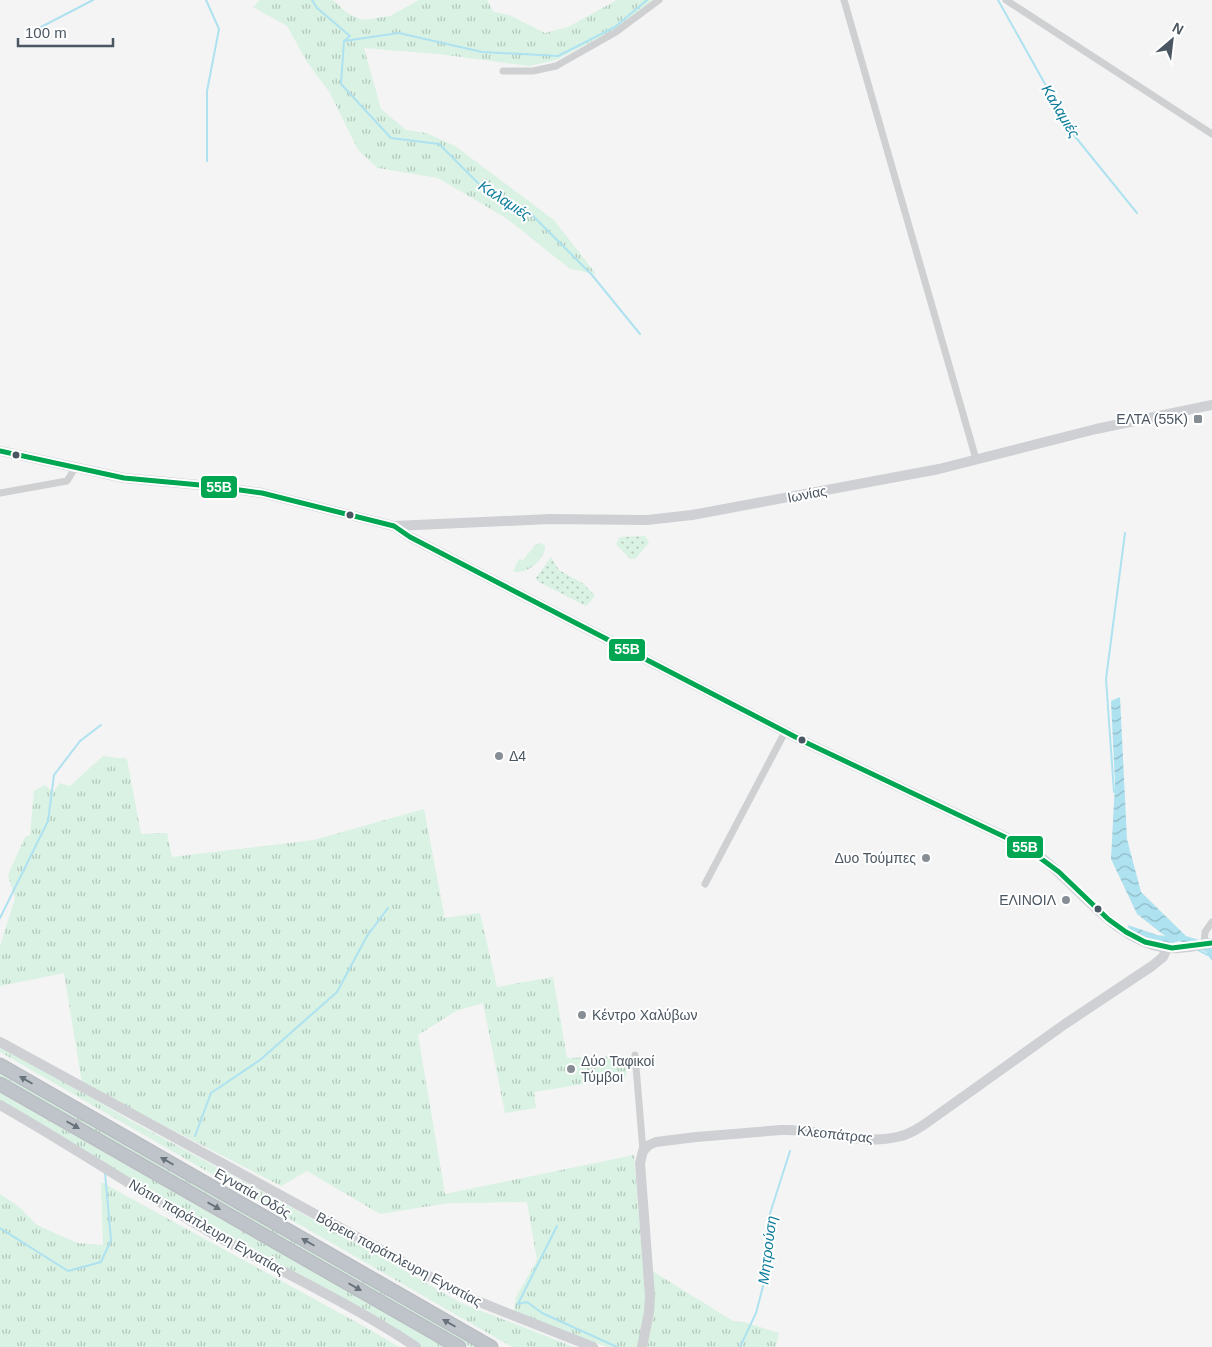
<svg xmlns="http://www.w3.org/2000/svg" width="1212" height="1347" font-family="Helvetica,sans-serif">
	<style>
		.grass { fill: url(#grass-tufts) }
		.garden { fill: url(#garden-dots) }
		.water { fill: url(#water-waves) }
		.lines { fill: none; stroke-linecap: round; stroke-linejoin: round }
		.stream { stroke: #aee2f0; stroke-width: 2 }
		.highway-casing { stroke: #b9bec3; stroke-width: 15 }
		.street { stroke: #ced0d2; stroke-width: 7 }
		.secondary { stroke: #ced0d4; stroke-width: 10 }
		.highway { stroke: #bec4c9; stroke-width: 12 }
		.bus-1-casing { stroke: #fff; stroke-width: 9 }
		.bus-1 { stroke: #00a651; stroke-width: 5 }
		.oneway { fill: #67727b }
		.poi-dot { fill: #868d94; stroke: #fff; stroke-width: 2 }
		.bus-dot { fill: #4a5661; stroke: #fff; stroke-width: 2 }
		.labels { text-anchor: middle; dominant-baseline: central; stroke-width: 4; stroke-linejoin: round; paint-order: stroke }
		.poi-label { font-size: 14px; fill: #4a5661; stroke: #fff; text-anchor: end }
		.street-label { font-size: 14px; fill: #4a5661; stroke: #fff }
		.water-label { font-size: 15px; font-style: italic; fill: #0c7c9b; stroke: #fff }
		.line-badge { stroke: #fff; stroke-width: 2 }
		.badge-label { font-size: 14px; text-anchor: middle; font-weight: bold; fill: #fff }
	</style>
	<defs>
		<pattern id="grass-tufts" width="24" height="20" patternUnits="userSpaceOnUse" patternTransform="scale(1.25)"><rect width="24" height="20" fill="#d9f2e3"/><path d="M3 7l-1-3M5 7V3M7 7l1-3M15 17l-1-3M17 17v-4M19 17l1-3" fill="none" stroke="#b2c7bb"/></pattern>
		<pattern id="garden-dots" width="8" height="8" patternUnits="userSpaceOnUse" patternTransform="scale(1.25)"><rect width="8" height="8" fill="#d9f2e3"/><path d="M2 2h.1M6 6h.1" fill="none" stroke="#b2c7bb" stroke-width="1.8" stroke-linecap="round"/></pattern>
		<pattern id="water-waves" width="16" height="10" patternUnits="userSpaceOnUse" patternTransform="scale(1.25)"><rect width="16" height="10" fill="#aee2f0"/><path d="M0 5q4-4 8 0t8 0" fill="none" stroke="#90bac6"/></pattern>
	</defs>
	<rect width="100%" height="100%" fill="#f4f4f4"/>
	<g class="grass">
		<path d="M260,0H333L347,13L362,20L390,16L419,0H487L494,12L509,15L545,33L568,27L617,0H653L618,28L556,60L529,66L438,54L364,48L381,109L406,130L426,133L455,146L554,220L596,274L570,269L506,218L438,178L378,168L358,150L330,93L307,62L287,26L253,7Z"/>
		<path d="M540,543L545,546C546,559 526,576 513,571L519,559L523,560L536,544Z"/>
		<path d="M103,756L127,759L141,834L167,833L172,857L314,840L424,809L444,914L443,918L480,913L497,987L553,977L567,1058L626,1056V1077L534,1092L536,1108L505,1113L483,1003L456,1011L418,1035L445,1194L634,1155L643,1267L654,1272L733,1321L744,1322L779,1333L776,1347H607L514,1312L516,1297L537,1260L527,1202L449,1203L380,1214L307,1171L281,1186L82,1083L64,973L0,986V946L15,898L8,875L25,837L30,835L34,791L45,785L53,792L60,783L70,786Z"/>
		<path d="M0,1044L126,1118L362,1246L461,1303L574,1347H512L0,1052Z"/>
		<path d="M0,1073L478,1347H471L0,1077Z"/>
		<path d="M0,1093L401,1322L444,1347H416L161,1200L0,1103Z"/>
		<path d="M101,1182L367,1328L399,1347H0V1194L18,1206L37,1225L77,1243L103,1245Z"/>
	</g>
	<g class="garden">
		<path d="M645,536L649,543L635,559H630L616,544L620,537Z"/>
		<path d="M551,557L559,570L584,584L595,596L586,606L537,581L536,578Z"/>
	</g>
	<path class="water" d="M1120,697L1127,839L1141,892L1186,936L1212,944V961L1206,952L1179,941C1162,948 1145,937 1129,929L1128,925L1157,935L1165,936L1137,914L1111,859L1115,783L1111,701Z"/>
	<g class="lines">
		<g class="stream">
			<path d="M206,0L219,29L207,91V161"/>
			<path d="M312,0L317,8L350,36L344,41L341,84L391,138L439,144L484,189L531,214L592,275L640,334"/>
			<path d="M998,0L1073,134L1137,213"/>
			<path d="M41,27L93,0"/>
			<path d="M344,41L399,33L482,52L558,56L615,27L647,0"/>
			<path d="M1114,792L1106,679L1125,533"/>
			<path d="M0,918L48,821L54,775L80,741L101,725"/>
			<path d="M1198,950L1212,957"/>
			<path d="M195,1136L211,1093L260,1060L337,992L367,936L388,908"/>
			<path d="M0,1228L68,1271L101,1262L111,1240L105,1173"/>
			<path d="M518,1304L527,1302L542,1313L617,1347"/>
			<path d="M518,1304L557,1226"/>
			<path d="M740,1347L756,1313L766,1275L767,1223L790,1151"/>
		</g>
		<defs>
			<g id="highway">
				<path d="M0,1065L491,1347"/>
				<path d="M0,1084L459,1347"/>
			</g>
		</defs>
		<use href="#highway" class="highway-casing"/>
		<g class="street">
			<path d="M844,0L976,459"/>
			<path d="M1006,0L1212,134"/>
			<path d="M503,71H533L556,66L616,32L659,0"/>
			<path d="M0,493L67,481L75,468"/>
			<path d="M705,884L785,732"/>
			<path d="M1204,944L1205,932L1212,922"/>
			<path d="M635,1055L643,1151"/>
		</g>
		<g class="secondary">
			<path d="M0,451L124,478L211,486L262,493L394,526L410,537L809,744L1024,846C1073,874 1107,939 1166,948C1181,950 1197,945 1212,943"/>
			<path d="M394,526L550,519L647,520L692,515L939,469L1096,429L1212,405"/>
			<path d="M0,1042L467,1297L593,1347"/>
			<path d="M0,1105C76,1148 148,1197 224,1240C288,1275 355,1306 416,1347"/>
			<path d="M642,1347L649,1312L650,1296L640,1163L643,1151L649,1145L656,1142L696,1137L781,1130C821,1128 861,1147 901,1136C910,1134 917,1129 925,1124L1065,1024L1152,966L1163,957L1167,948"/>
		</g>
		<use href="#highway" class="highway"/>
		<defs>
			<path id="bus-1" d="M0,451L124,478L211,486L262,493L394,526L410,537L809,744L1024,846L1059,872L1108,919L1126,932L1145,942L1172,948L1212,943"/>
		</defs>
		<use href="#bus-1" class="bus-1-casing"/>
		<use href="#bus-1" class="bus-1"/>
	</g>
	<defs><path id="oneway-solid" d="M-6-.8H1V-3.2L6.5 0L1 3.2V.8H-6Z" transform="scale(1.25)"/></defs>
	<g class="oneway">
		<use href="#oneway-solid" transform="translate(26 1080) rotate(-150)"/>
		<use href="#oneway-solid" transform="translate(73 1125) rotate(30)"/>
		<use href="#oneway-solid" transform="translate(167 1161) rotate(-150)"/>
		<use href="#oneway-solid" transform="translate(214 1206) rotate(30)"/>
		<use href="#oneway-solid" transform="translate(308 1242) rotate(-150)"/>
		<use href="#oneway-solid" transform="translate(355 1287) rotate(30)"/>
		<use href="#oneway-solid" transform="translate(449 1323) rotate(-150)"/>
	</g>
	<g class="poi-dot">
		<rect x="1193" y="414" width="10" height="10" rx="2.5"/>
		<circle cx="499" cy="756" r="5"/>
		<circle cx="926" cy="858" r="5"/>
		<circle cx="1066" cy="900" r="5"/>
		<circle cx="582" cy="1015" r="5"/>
		<circle cx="571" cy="1069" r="5"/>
	</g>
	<g class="bus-dot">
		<circle cx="16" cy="455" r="4.5"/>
		<circle cx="350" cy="515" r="4.5"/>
		<circle cx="802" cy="740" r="4.5"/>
		<circle cx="1098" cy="909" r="4.5"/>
	</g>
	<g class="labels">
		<g class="poi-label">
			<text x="1188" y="419">ΕΛΤΑ (55Κ)</text>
			<text x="509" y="756" text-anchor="start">Δ4</text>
			<text x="916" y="858">Δυο Τούμπες</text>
			<text x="1056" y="900">ΕΛΙΝΟΙΛ</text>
			<text x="592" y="1015" text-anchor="start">Κέντρο Χαλύβων</text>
			<text x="581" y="1061" text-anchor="start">Δύο Ταφικοί<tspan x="581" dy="16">Τύμβοι</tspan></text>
		</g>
		<g class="street-label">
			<text transform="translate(807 494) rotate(-11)">Ιωνίας</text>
			<text transform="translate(835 1134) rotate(6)">Κλεοπάτρας</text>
			<text transform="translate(253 1193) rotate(30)">Εγνατία Οδός</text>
			<text transform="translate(207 1227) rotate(30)">Νότια παράπλευρη Εγνατίας</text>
			<text transform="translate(399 1259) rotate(28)">Βόρεια παράπλευρη Εγνατίας</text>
		</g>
		<g class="water-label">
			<text transform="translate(1061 111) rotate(59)">Καλαμιές</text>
			<text transform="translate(505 200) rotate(33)">Καλαμιές</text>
			<text transform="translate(767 1250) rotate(-83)">Μητρούση</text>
		</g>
	</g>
	<g class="line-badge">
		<rect x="200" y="475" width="38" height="24" rx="5" fill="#00a651"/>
		<rect x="608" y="638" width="38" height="24" rx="5" fill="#00a651"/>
		<rect x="1006" y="835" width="38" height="24" rx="5" fill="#00a651"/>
	</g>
	<g class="badge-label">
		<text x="219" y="492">55Β</text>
		<text x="627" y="654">55Β</text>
		<text x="1025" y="852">55Β</text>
	</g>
	<g transform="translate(1172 40) rotate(28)" stroke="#ffffff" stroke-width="4" paint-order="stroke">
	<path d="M0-4L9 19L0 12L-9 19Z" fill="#4a5661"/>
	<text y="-8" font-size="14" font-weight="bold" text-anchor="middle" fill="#4a5661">N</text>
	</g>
	<path d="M18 38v8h95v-8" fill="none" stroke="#4a5661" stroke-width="2.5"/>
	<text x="25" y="38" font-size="15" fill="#4a5661" stroke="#ffffff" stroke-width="4" paint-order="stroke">100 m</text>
</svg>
